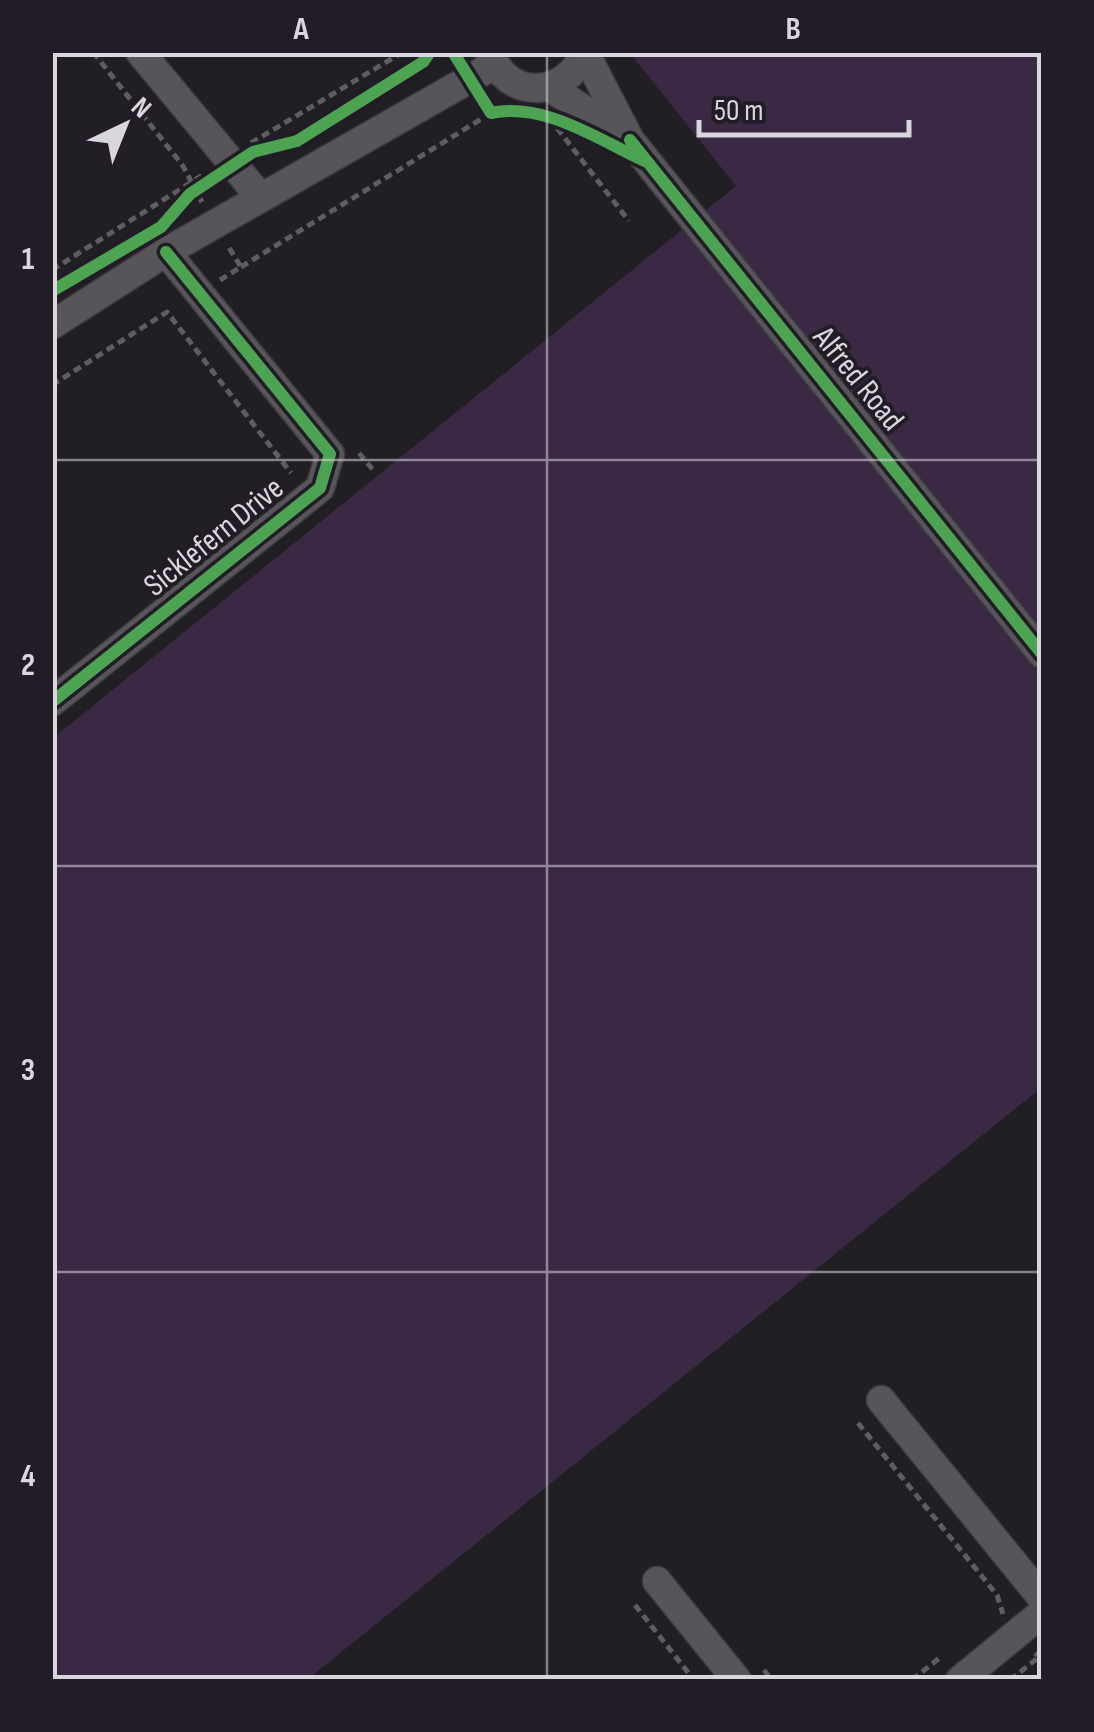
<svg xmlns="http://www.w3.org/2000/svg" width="1094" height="1732" font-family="'Sofia Sans Condensed',sans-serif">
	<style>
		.green { fill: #3a2845 }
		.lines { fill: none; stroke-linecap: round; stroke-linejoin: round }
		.minor-casing { stroke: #3c393f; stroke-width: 31 }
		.path { stroke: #5f5d60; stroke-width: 5; stroke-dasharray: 8 5; stroke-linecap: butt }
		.minor { stroke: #57555a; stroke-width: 28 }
		.cycleway-casing { stroke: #221c26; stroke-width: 19 }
		.cycleway { stroke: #4ca352; stroke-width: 12 }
		.grid { fill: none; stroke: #dad6dd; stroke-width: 2.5; stroke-opacity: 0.55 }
		.labels { text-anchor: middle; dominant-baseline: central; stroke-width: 8; stroke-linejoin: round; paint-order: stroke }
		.street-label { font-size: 32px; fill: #dad6dd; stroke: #221c26 }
		.neatline { fill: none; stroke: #dad6dd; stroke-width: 4 }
		.grid-label { font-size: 32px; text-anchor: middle; font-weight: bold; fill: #dad6dd }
	</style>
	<rect width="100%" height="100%" fill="#211e24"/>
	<path class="green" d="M630,53H1041V1088L308,1679L53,1680V738L736,186Z"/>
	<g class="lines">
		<defs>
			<g id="minor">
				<path d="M140,52L261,198"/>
				<path d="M489,52C508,101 565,99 585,52"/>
				<path d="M585,53L630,140L1042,654"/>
				<path d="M551,88L628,139"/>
				<path d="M52,325L166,252L494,65"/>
				<path d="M52,702L320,488L330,454L166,252"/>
				<path d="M881,1400L1042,1598"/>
				<path d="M657,1581L737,1680"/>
				<path d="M960,1680L1042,1613"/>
			</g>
		</defs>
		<use href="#minor" class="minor-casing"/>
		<g class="path">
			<path d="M93,52L183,166L202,202"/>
			<path d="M557,128L629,221"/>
			<path d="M251,143L403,52"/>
			<path d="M241,267L491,113"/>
			<path d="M52,270L206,173"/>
			<path d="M220,280L241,267L228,246"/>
			<path d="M52,385L167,312L291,473"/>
			<path d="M359,453L374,471"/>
			<path d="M858,1423L997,1595L1003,1614"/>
			<path d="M635,1605L694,1680"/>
			<path d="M764,1670L771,1680"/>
			<path d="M912,1680L942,1656"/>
			<path d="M1010,1680L1039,1657L1035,1653"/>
		</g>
		<use href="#minor" class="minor"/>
		<defs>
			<g id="cycleway">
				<path d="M453,52L491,113C545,102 597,139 645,161"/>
				<path d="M630,140L1042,654"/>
				<path d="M52,291L161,227L190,194L253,152L297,141L423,62L430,52"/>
				<path d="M52,702L320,488L330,454L166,252"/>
			</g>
		</defs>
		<use href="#cycleway" class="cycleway-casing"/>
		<use href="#cycleway" class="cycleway"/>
	</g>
	<path class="grid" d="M547,52V1680M52,460H1042M52,866H1042M52,1272H1042"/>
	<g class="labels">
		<g class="street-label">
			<text transform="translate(858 379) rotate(51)">Alfred Road</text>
			<text transform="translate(214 537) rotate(-39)">Sicklefern Drive</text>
		</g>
	</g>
	<rect width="1094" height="1732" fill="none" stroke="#221c26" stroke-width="110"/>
	<g transform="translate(125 125) rotate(43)" stroke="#221c26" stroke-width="8" paint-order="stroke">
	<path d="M0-8L18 38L0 25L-18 38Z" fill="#dad6dd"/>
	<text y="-15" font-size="28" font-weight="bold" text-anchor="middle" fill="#dad6dd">N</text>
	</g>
	<path d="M699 120v15h210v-15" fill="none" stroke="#dad6dd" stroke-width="5"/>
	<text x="714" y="120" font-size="30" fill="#dad6dd" stroke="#221c26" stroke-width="8" paint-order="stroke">50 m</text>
	<rect x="55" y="55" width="984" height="1622" class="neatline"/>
	<g class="grid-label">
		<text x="301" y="39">A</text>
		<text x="793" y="39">B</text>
		<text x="28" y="269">1</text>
		<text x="28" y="675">2</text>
		<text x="28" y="1080">3</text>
		<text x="28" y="1486">4</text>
	</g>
</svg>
